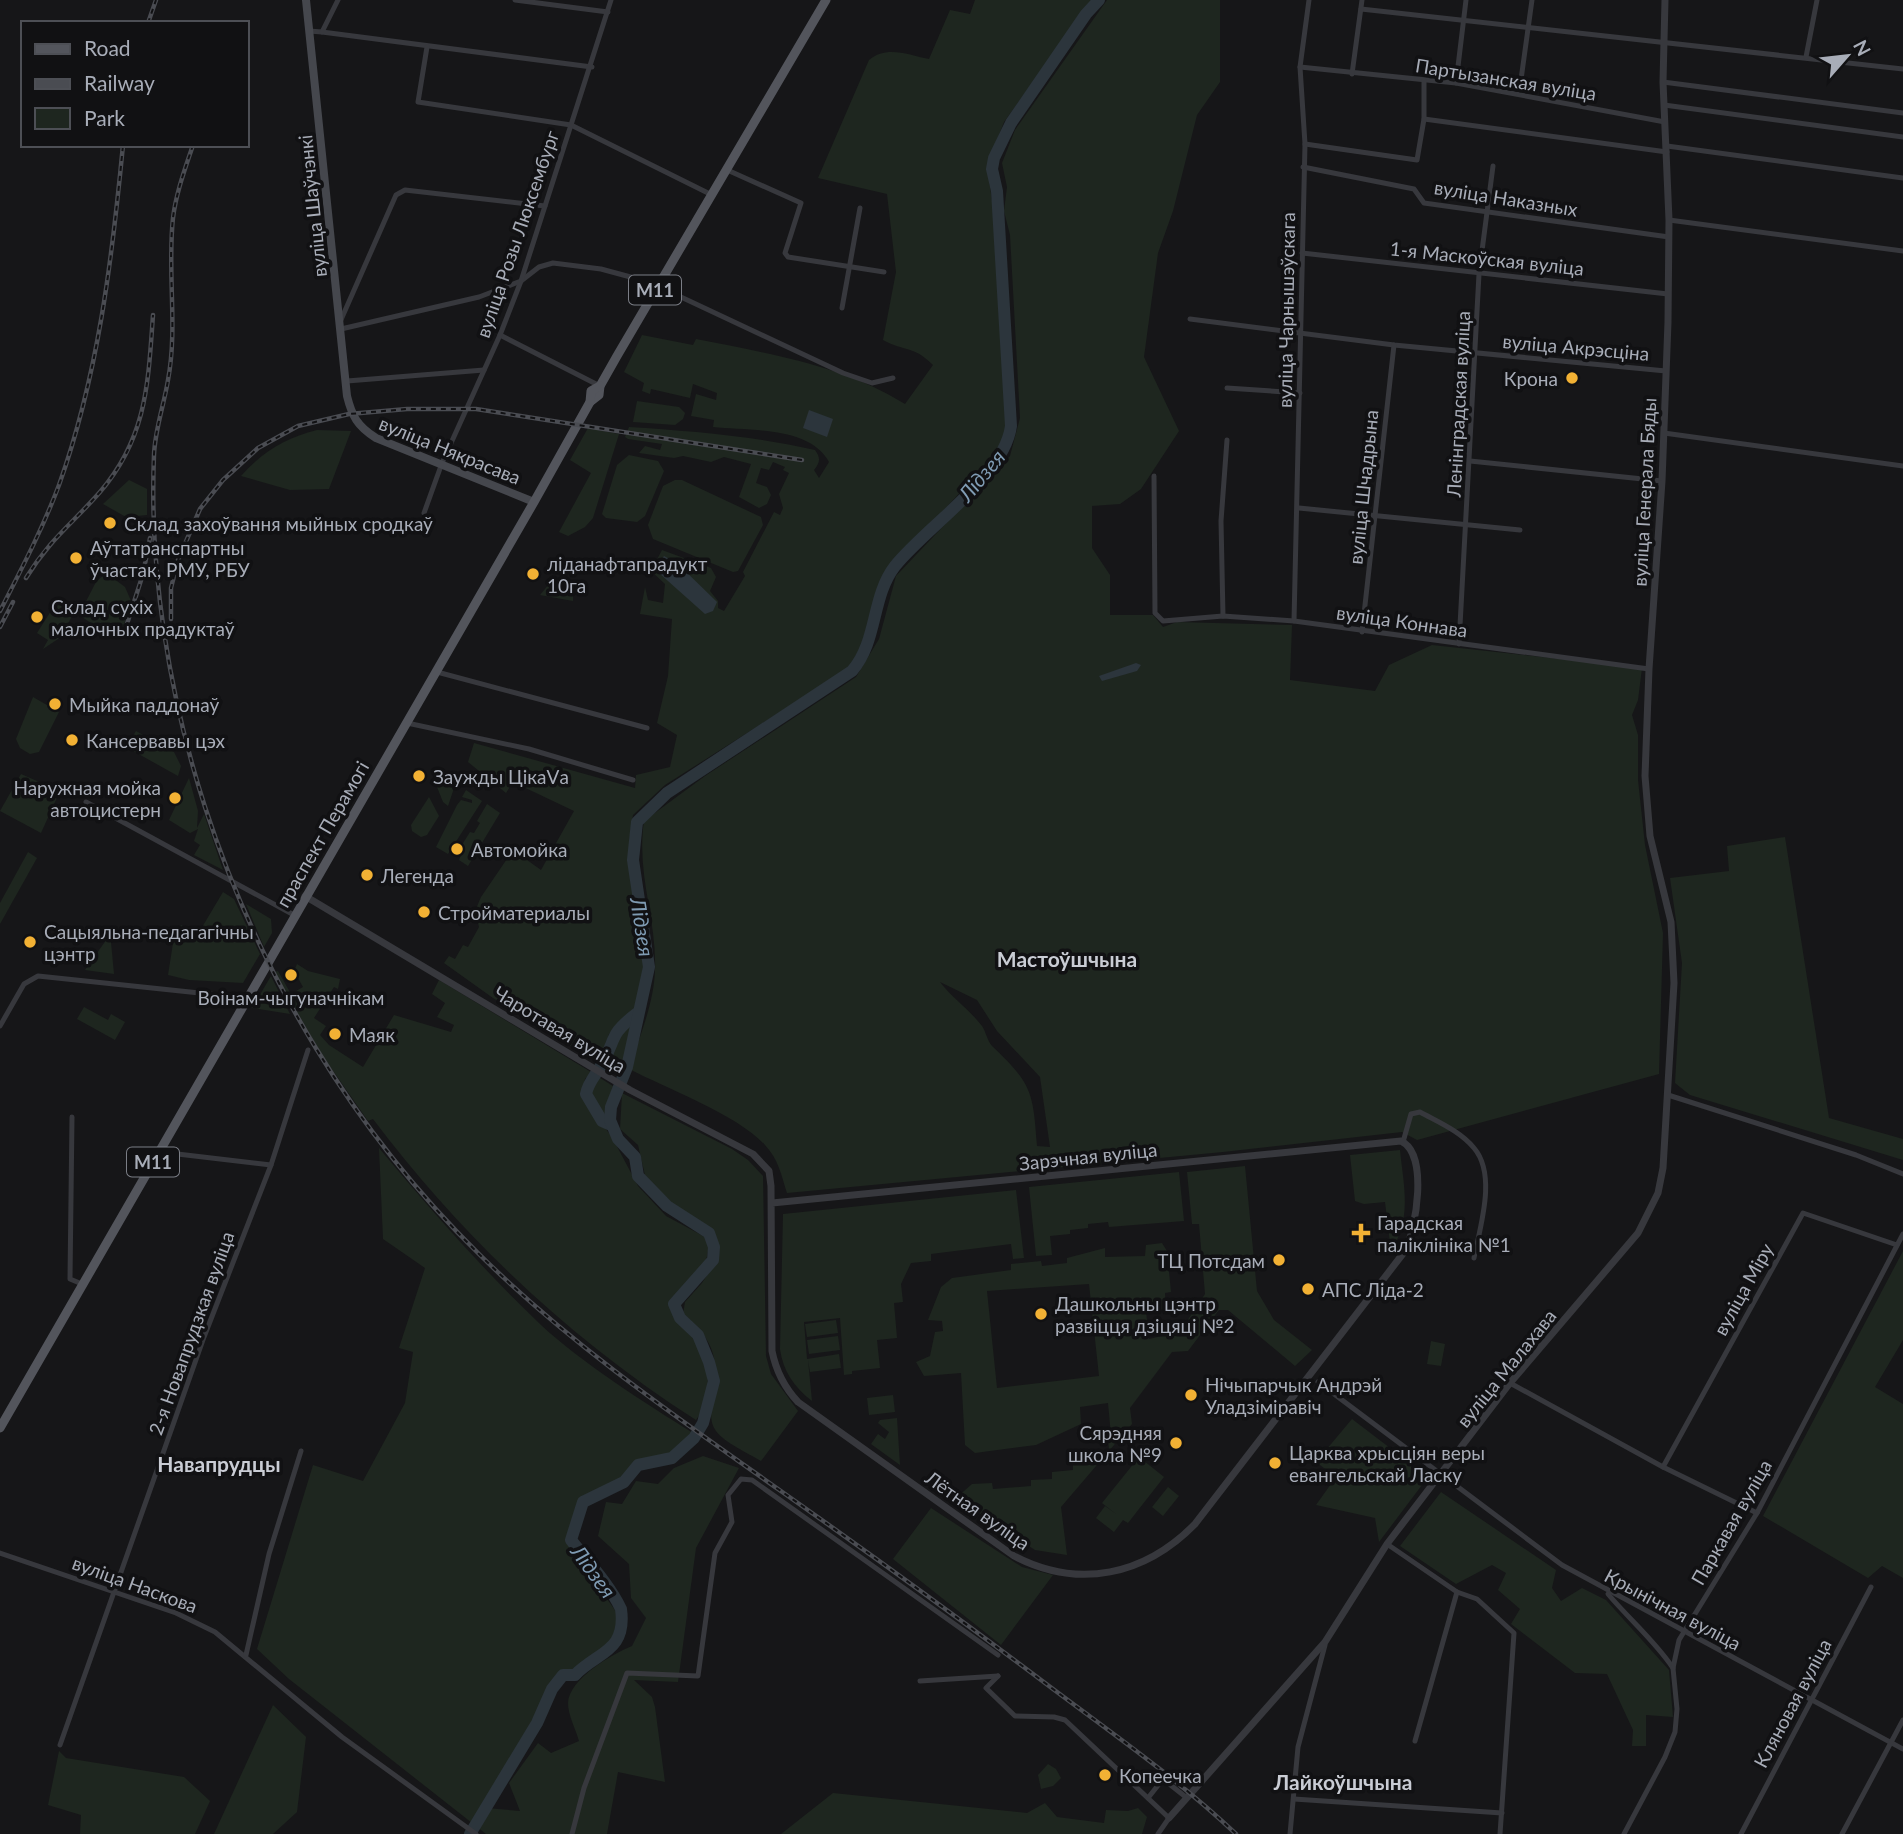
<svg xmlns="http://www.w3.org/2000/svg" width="1903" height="1834" font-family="Lato,sans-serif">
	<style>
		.green { fill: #1e261f; fill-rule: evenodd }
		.water { fill: #2c353c }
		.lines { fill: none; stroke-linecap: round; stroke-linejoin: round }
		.river { stroke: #2c353c; stroke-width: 12 }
		.minor { stroke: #37383d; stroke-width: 5 }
		.tertiary { stroke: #37383d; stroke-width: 7 }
		.secondary { stroke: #45474d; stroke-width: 8 }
		.primary { stroke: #53555c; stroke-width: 9 }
		.rail-casing { stroke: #4a4c52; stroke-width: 4.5 }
		.rail { stroke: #111113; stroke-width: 2; stroke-dasharray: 5; stroke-linecap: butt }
		.poi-dot { fill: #f2b134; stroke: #111113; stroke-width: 2.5 }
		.labels { text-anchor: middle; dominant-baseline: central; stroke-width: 7; stroke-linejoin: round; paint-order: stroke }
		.shield { fill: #111113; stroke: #7b7e86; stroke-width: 2 }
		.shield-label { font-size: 18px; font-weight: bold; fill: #a8adb8 }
		.street-label { font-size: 19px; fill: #a8adb8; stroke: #111113 }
		.poi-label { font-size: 19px; fill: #a8adb8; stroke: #111113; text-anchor: start }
		.water-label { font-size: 21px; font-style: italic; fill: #7f9bb3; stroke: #111113 }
		.neighbourhood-label { font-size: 21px; font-weight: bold; fill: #c9ccd4; stroke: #111113 }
	</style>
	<rect width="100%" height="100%" fill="#161618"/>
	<g class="green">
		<path d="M975,0H1093L1004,122L987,165L997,237L1006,436L999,449L968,484L886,572L869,619L867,636L848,669L665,785L633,815L629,842L644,930V984L635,1012L609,1034L600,1062L595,1061L493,998L444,963L449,956L455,959L463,945L468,947L479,927L475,911L481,897L513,850L541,870L574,811L513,782L506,793L468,762L474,743L635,788L636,775L670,767L677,735L657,723L668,676L672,619L640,614L645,587L648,600L663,603L665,584L651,571L662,550L711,568L716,577L710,591L718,601V608L724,611L745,576L743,572L774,512L780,515L783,508L779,494L789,473L783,470L785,467L773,462L769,470L761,468L756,483L767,487L771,495L767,504L759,508L739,497L751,464L724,457L711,462L683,456L674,458L639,453L645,446L660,450L662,444L628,439L625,437L629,427C691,431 754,436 815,450C821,458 820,463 814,470L819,478L829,462C810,426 749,431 713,427L714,420L691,416L696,394L716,400L717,393L693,384L690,398L651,389L650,394L642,391L644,383L624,372L642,335L693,345L696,339C766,353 843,365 905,404L933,365C913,345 905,352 883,340L896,272L887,194L818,178L869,60C887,45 908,55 929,59L950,10L970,14Z"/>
		<path d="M1107,0H1220V82L1197,115L1173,211L1158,253L1144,357L1179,431L1141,489L1120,504L1092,506V548L1110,575V615H1153L1163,627L1177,622L1292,625L1290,680L1375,691L1389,665L1432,645L1642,668L1638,700L1632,715L1638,735V780L1645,845L1663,933L1659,1074L1417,1140L1402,1132L1223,1152L787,1193C781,1175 779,1160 765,1145C738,1115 666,1088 629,1069C639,1038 654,1004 655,970C657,919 636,874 644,821L705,776L856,677L879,639L896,576L1010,456L1020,418L1010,235L1004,211L1007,187L1002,163L1015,130ZM940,982L977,1000L997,1031L1040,1077L1050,1147L1037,1146C1033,1091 1032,1084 992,1046C987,1040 986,1032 982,1026C970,1010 952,998 940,982Z"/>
		<path d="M637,401L679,407L685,413L683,419L675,425L633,422Z"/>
		<path d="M588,428L619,434L593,518L585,527L568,536L559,532L591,473L570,460Z"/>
		<path d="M317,430L351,431L329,489L290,490L241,476C263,451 286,438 317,430Z"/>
		<path d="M629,455L658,461L664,471L645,516L637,522L606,518L602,514L617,465Z"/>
		<path d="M129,480L147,489V515L126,517L103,504Z"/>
		<path d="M675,480H682L761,517L763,525L738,571L733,572L653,539L648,525L663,486Z"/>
		<path d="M106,573L125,587L132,603L123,627L103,631L79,615L96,582Z"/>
		<path d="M554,578L573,581V601L540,595Z"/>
		<path d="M58,600L72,616L61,637L43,649L48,640L37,633Z"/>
		<path d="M33,697L59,712L39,752L30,754L20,748L16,739Z"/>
		<path d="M136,731L174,752L181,766L178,776L126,747Z"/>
		<path d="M442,773H446L455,785L448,806L443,802L437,787Z"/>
		<path d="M21,774L60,791L41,833L0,811Z"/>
		<path d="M189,778L198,811L197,828L204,814L223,870L194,855L200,845L194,841L198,829L190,833L169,820Z"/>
		<path d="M466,790L482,801L448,854L436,847L457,805L461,800L472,803V800L462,797Z"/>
		<path d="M429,797L439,816L427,835L421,837L412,831L411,825Z"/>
		<path d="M487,804L500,813L468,866L459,860L463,850L460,848L470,832L474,833L480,823L477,821Z"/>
		<path d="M1785,837L1829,1118L1903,1139V1160L1690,1095L1675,1083L1682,963L1670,878L1729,871L1727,846Z"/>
		<path d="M28,852L37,858L0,924V903Z"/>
		<path d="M223,892L234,899L260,954L243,983L189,980L168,975L174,937L181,925L198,934Z"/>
		<path d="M246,904L271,919L272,933L264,947Z"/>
		<path d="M114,929L117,931L111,942L114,974L85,970Z"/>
		<path d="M297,964L308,971L340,979L338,989L334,987L314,1018L326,1026L320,1035L329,1045L363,1067L394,1015L451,1032L454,1025L437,1017L445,1003L432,994L439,980L591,1072L585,1079L582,1098L612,1137L638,1186L666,1216L707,1238C714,1266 689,1281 673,1301C677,1327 688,1326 700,1346C712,1366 710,1402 696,1420C570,1339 463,1238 373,1119L368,1121L322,1055L274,972L278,971L291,994L303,987L294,971Z"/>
		<path d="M271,976L290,1014L252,1008Z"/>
		<path d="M84,1007L108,1020L111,1014L125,1022L115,1040L77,1019Z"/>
		<path d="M634,1023L623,1070L607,1061C613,1046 619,1029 634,1023Z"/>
		<path d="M597,1076L616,1088L610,1107V1123L603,1120L587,1094Z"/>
		<path d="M622,1093L732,1149L748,1160L763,1176L766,1356L771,1374L798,1411L761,1461C748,1453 725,1443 716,1431C697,1406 744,1361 683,1314L685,1302L702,1283L716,1261L718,1251L714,1235L705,1225L674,1206L645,1175L638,1145L620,1129Z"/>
		<path d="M379,1148C430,1209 483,1270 541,1325C582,1363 645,1403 693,1433L671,1456L637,1466L625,1480L610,1489L582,1500L566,1541L617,1613C615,1631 616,1647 599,1657C589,1663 584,1663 576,1673L564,1674L556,1679L486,1808L520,1811L509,1783L538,1743L551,1753L579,1741C576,1730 568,1715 568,1703C569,1679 612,1654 632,1646L646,1618L631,1598L629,1564L598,1536L606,1502L622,1504L636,1481L658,1484L674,1468L703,1456L739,1468L696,1548L678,1682L634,1680L652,1697L655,1707L665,1782L618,1772L607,1834H486L289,1679L257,1649L313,1465L363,1481L405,1403L413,1352L399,1348L425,1268L383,1239Z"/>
		<path d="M1400,1150C1403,1181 1411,1213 1396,1242L1390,1243L1385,1202L1364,1204L1355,1201L1350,1155Z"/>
		<path d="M1245,1166L1257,1291L1274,1320L1312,1350L1295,1366L1228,1310H1219L1188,1351L1172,1352L1130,1408L1132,1424L1061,1507L1067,1555L1035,1550L956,1498L972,1484L992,1483L993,1489L1031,1486V1480L1052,1479V1472L1073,1470V1463L1102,1462L1109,1451L1108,1436L1111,1435L1108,1403L1080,1407L1081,1424L1036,1445L975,1453L965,1445L961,1373L924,1376L916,1362L930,1356L935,1332L943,1331L942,1321L928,1320L941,1287L952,1278L1011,1270V1264L1041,1261L1042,1266L1067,1263V1258L1105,1248V1257L1145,1256L1146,1245L1162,1243L1167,1251L1171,1292L1165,1293L1166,1309L1146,1311L1149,1339L1188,1330L1187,1321L1205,1294L1199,1224H1192L1187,1172ZM1089,1284L1099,1376L997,1388L987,1291Z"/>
		<path d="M1179,1172L1184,1221L1109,1227L1108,1222L1088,1224V1228L1070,1230V1234L1050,1236L1052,1255L1036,1256L1029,1187Z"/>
		<path d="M1016,1190L1024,1258L1013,1259L1011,1244L931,1254V1261L911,1263L901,1284L903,1302L894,1303L897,1338L877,1340L880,1368L852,1371V1374L844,1375L840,1318L804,1322L807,1359L839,1354L841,1368L810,1372L808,1360L812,1401C794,1387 783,1371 780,1349L783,1214Z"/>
		<path d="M1903,1251V1340L1875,1387L1903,1404V1578L1882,1566L1868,1578L1763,1516Z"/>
		<path d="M836,1320L838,1333L807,1337L805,1324Z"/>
		<path d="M838,1336L840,1350L809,1354L807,1340Z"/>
		<path d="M1431,1341L1445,1344L1441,1366L1427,1364Z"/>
		<path d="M893,1395L895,1412L869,1415L867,1398Z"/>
		<path d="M897,1418L900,1465L871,1444L878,1434L885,1439L889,1432L878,1423L880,1420Z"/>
		<path d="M1352,1419L1428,1477L1379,1542L1375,1518L1316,1505L1336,1477L1316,1462Z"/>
		<path d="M1139,1457L1164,1477L1128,1523L1123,1520L1114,1532L1096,1518L1105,1506L1116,1514L1102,1503Z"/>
		<path d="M1168,1487L1179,1496L1163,1516L1152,1507Z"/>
		<path d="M1441,1492L1556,1570L1552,1588L1561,1601L1582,1588L1606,1600L1669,1670L1673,1717L1646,1715V1746H1632L1633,1730L1607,1674L1575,1673L1511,1624L1520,1609L1498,1590L1506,1573L1492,1565L1456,1584L1400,1546Z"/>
		<path d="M931,1508L1022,1567L1053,1575L1001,1645L893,1559Z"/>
		<path d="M273,1705L306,1737L297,1812L273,1834H214Z"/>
		<path d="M59,1751L66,1758L184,1777L210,1801L195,1834H80L81,1815L48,1805Z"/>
		<path d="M1048,1764L1056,1769L1061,1778L1053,1786L1041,1789L1038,1775Z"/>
		<path d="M833,1793L1027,1813L1045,1803L1057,1817L1104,1823L1106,1810L1128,1811L1138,1808L1147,1817L1142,1834H781Z"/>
	</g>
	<g class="water">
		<path d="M809,410L833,419L827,437L803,428Z"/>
		<path d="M664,556L678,564L717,602L713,611L705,614L659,573L655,568Z"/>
		<path d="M1136,663L1141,665L1137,671L1102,681L1099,676Z"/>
	</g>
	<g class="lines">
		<g class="river">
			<path d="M611,1125L602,1121L586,1094C588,1082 596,1075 602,1064C617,1038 608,1036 636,1014"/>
			<path d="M470,1834L537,1723L552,1689L563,1675H575C597,1652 627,1652 621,1609C609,1584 589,1563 571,1540L583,1502L624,1482L638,1465L672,1458L694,1438L703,1423L714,1381L709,1362L698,1335L680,1318L674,1304L713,1260L714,1247L709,1233L667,1206L638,1176L635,1157L618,1139L610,1120L611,1107L627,1067L649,967L633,860L637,822L667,793L852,671C878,641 871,597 895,566C927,526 1004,477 1011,426L997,191L992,169L994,158L1011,123L1086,14L1099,0"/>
		</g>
		<g class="minor">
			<path d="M515,0L608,12"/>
			<path d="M1361,9L1903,69"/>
			<path d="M309,31L322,32L338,0"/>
			<path d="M322,32L592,67"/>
			<path d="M427,47L418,102L571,125L710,194"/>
			<path d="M1806,57L1817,0"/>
			<path d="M1300,67L1456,83L1665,122"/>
			<path d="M1352,74L1362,0"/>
			<path d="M1663,82L1903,113"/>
			<path d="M1456,83L1466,0"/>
			<path d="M1519,94L1532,0"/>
			<path d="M1664,105L1903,137"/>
			<path d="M1424,119L1667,152"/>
			<path d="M1305,144L1417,160L1424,119V81"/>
			<path d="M1667,146L1903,178"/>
			<path d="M1303,167L1414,189L1424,203L1669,237"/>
			<path d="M725,169L801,203L785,253L788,257L884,272"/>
			<path d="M1669,220L1903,251"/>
			<path d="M1302,253L1668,294"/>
			<path d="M842,308L860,208"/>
			<path d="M1190,319L1394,345L1666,371"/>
			<path d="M340,322L396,195L405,190L545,206"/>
			<path d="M341,329L479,297L521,281L539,267L553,263L601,269L649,282L843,373L872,383L893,378"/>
			<path d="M500,335L600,386"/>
			<path d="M347,381L484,370"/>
			<path d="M1227,388L1300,393"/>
			<path d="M1664,433L1903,466"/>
			<path d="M1470,461L1662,481"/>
			<path d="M1154,476L1155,613L1163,621L1223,616L1294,621L1649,669"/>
			<path d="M1299,508L1520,530"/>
			<path d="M424,513L442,463L500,335L521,281L611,0"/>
			<path d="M1223,616L1221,521L1227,440"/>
			<path d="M1294,621L1305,144L1300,67L1309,0"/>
			<path d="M1362,632L1394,345"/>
			<path d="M1459,644L1479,274L1493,166"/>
			<path d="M437,672L647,728"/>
			<path d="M407,723L529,749L633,780"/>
			<path d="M86,802L294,915"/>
			<path d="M0,1026L24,984L38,976L247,998"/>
			<path d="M1668,1095L1856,1155L1903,1174"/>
			<path d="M72,1117L70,1279L82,1284"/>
			<path d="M1403,1142L1411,1114L1420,1112C1438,1122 1460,1131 1474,1148C1497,1175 1480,1227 1474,1258"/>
			<path d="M161,1149L169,1153L271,1165"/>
			<path d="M1318,1382L1562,1565L1903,1749"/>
			<path d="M1510,1383L1663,1467L1757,1513"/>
			<path d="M1663,1467L1803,1213L1897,1245"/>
			<path d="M1387,1544L1457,1592L1477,1599L1514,1633L1500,1834"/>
			<path d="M0,1553L176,1613L215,1632L342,1737L476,1834"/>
			<path d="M1608,1594C1629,1619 1655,1641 1673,1668"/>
			<path d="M246,1655L269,1554L301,1451"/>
			<path d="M998,1676L986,1688L1015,1716L1054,1717L1065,1720L1169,1818L1158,1834"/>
			<path d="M920,1681L998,1676"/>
			<path d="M1415,1741L1457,1592"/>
			<path d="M60,1745L204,1337L271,1165L308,1050"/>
			<path d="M1148,1798L1163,1779L1187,1798"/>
			<path d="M1294,1799L1502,1813"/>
			<path d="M572,1834L584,1788L627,1673L698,1676L715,1553L732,1522L728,1495L741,1479L752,1480L998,1655"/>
			<path d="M1290,1834L1298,1747L1325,1645"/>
			<path d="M1624,1834L1665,1757L1675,1732L1677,1709L1673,1668L1679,1640L1757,1513L1903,1234"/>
			<path d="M1741,1834L1871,1587"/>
			<path d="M1842,1834L1903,1720"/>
		</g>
		<g class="tertiary">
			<path d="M305,896L630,1090L753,1154L769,1171L771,1186L772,1351C776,1371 784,1387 798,1402L1014,1556C1079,1590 1145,1575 1195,1524L1405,1251C1416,1229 1429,1154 1401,1141L772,1203"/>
			<path d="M1169,1818L1325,1642L1387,1544L1510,1383L1638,1233L1658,1193L1663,1168L1674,983L1671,922L1650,836L1645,776L1649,669L1662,481L1668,322L1669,220L1663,82L1665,0"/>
		</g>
		<path class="secondary" d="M306,0L347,396C352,416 357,426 376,438L534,502"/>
		<g class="primary">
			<path d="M590,402L599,395L600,386L617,356L826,0"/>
			<path d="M0,1428L534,502L590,402L591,391L600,386"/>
		</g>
		<defs>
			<g id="rail">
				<path d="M148,23L156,0"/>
				<path d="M193,145C185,169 176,193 173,218C167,272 178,327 168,380C164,405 155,429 154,455C149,572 169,695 205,807C259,974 354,1132 480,1255C570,1344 675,1416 778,1489C869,1553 960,1619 1049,1686C1113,1734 1178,1779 1236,1834"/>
				<path d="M26,578C50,539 72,524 100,492C147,437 148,384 153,315"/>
				<path d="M0,611C21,570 43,528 59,485C98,376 112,260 123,145"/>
				<path d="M171,619V588L178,560L200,509L223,480L258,448L298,426L349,414L407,409H476L802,460"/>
				<path d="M0,627L13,602"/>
				<path d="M126,627L143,574L150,538"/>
			</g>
		</defs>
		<use href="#rail" class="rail-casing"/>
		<use href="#rail" class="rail"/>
	</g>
	<g class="poi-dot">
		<circle cx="1572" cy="378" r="7"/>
		<circle cx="110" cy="523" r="7"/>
		<circle cx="76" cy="558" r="7"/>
		<circle cx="533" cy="574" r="7"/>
		<circle cx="37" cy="617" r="7"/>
		<circle cx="55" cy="704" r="7"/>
		<circle cx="72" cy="740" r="7"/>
		<circle cx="419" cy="776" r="7"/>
		<circle cx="175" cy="798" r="7"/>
		<circle cx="457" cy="849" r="7"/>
		<circle cx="367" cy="875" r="7"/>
		<circle cx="424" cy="912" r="7"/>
		<circle cx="30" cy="942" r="7"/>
		<circle cx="291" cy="975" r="7"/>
		<circle cx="335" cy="1034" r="7"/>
		<path d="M1357.5 1222.5h7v7h7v7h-7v7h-7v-7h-7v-7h7z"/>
		<circle cx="1279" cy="1260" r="7"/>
		<circle cx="1308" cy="1289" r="7"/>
		<circle cx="1041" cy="1314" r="7"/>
		<circle cx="1191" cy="1395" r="7"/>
		<circle cx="1176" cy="1443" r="7"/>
		<circle cx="1275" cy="1463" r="7"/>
		<circle cx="1105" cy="1775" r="7"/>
	</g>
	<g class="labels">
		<g class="shield">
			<rect x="629" y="275.5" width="52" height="29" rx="5"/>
			<rect x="127" y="1147.5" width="52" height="29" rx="5"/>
		</g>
		<g class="shield-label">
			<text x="655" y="290">М11</text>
			<text x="153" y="1162">М11</text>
		</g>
		<g class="street-label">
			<text transform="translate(1506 79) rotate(9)">Партызанская вуліца</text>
			<text transform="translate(1506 198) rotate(9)">вуліца Наказных</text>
			<text transform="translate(312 206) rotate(-96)">вуліца Шаўчэнкі</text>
			<text transform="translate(517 234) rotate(-71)">вуліца Розы Люксембург</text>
			<text transform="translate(1487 258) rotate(6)">1-я Маскоўская вуліца</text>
			<text transform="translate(1286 310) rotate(-89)">вуліца Чарнышэўскага</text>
			<text transform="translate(1576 347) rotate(5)">вуліца Акрэсціна</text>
			<text transform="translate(1458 404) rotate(-87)">Ленінградская вуліца</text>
			<text transform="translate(450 450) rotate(22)">вуліца Някрасава</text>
			<text transform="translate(1363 487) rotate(-84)">вуліца Шчадрына</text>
			<text transform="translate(1644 492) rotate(-87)">вуліца Генерала Бяды</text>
			<text transform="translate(1402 621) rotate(8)">вуліца Коннава</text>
			<text transform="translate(322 834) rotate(-60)">праспект Перамогі</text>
			<text transform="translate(560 1029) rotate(31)">Чаротавая вуліца</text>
			<text transform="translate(1088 1156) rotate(-6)">Зарэчная вуліца</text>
			<text transform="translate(1743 1289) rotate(-61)">вуліца Міру</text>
			<text transform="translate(191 1333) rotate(-70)">2-я Новапрудзкая вуліца</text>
			<text transform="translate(1506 1368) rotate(-51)">вуліца Малахава</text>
			<text transform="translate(978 1510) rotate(35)">Лётная вуліца</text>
			<text transform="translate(1731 1522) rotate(-60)">Паркавая вуліца</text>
			<text transform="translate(135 1584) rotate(20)">вуліца Наскова</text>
			<text transform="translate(1673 1609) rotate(28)">Крынічная вуліца</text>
			<text transform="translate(1792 1703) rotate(-62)">Кляновая вуліца</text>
		</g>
		<g class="poi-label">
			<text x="1558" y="378" text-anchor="end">Крона</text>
			<text x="124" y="523">Склад захоўвання мыйных сродкаў</text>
			<text x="90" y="547">Аўтатранспартны<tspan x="90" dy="22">ўчастак, РМУ, РБУ</tspan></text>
			<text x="547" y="563">ліданафтапрадукт<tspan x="547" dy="22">10га</tspan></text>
			<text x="51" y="606">Склад сухіх<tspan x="51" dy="22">малочных прадуктаў</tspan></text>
			<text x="69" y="704">Мыйка паддонаў</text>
			<text x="86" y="740">Кансервавы цэх</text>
			<text x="433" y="776">Заужды ЦікаVа</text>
			<text x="161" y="787" text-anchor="end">Наружная мойка<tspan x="161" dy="22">автоцистерн</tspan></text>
			<text x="471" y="849">Автомойка</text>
			<text x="381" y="875">Легенда</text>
			<text x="438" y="912">Стройматериалы</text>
			<text x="44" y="931">Сацыяльна-педагагічны<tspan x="44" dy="22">цэнтр</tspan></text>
			<text x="291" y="997" text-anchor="middle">Воінам-чыгуначнікам</text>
			<text x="349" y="1034">Маяк</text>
			<text x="1377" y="1222">Гарадская<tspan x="1377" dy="22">паліклініка №1</tspan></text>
			<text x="1265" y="1260" text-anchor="end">ТЦ Потсдам</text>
			<text x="1322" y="1289">АПС Ліда-2</text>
			<text x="1055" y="1303">Дашкольны цэнтр<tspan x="1055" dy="22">развіцця дзіцяці №2</tspan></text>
			<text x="1205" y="1384">Нічыпарчык Андрэй<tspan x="1205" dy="22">Уладзіміравіч</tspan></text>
			<text x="1162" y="1432" text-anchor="end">Сярэдняя<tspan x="1162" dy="22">школа №9</tspan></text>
			<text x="1289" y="1452">Царква хрысціян веры<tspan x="1289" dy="22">евангельскай Ласку</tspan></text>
			<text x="1119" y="1775">Копеечка</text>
		</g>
		<g class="water-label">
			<text transform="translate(981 475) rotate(-50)">Лідзея</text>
			<text transform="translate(643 927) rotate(81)">Лідзея</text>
			<text transform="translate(594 1571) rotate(54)">Лідзея</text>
		</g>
		<g class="neighbourhood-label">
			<text x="1067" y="958">Мастоўшчына</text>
			<text x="219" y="1463">Навапрудцы</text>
			<text x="1343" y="1781">Лайкоўшчына</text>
		</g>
	</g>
	<rect x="21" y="21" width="228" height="126" fill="#111113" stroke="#4d4f55" stroke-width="2"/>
	<rect x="35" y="44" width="35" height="10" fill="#53555c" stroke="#4d4f55" stroke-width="2"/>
	<text x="84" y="56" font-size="21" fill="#a8adb8">Road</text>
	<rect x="35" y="79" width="35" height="10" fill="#4a4c52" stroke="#4d4f55" stroke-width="2"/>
	<text x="84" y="91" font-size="21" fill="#a8adb8">Railway</text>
	<rect x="35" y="108" width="35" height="21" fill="#1e261f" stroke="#4d4f55" stroke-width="2"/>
	<text x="84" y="126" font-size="21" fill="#a8adb8">Park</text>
	<g transform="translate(1847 56) rotate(62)" stroke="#111113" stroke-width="5" paint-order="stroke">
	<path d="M0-5L12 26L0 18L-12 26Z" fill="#a8adb8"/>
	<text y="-10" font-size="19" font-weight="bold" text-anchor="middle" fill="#a8adb8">N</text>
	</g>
</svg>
